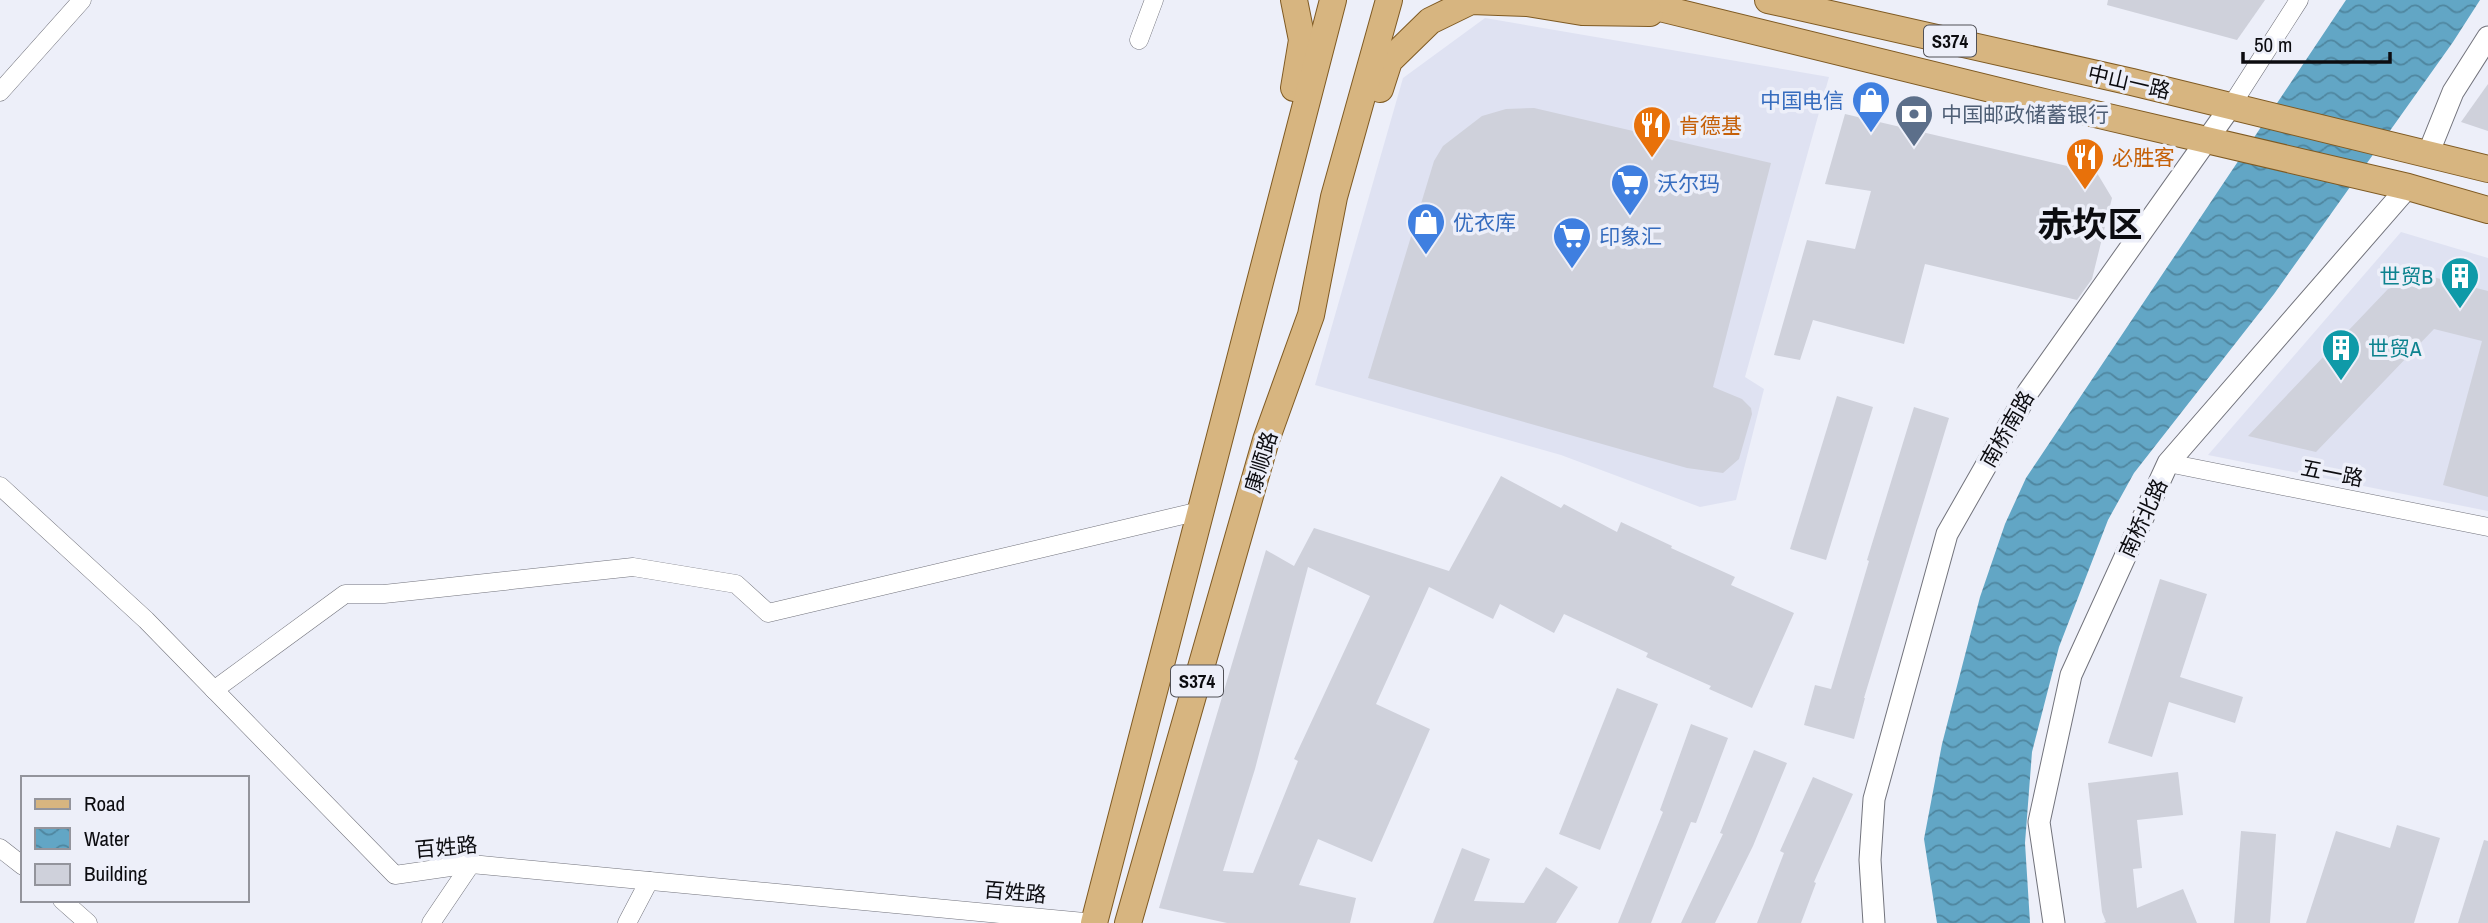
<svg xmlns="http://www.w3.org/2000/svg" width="2488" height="923" font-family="'Archivo Narrow','Noto Sans SC',sans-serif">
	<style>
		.built { fill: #dfe2f2 }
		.water { fill: url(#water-waves) }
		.building { fill: #cfd1db; fill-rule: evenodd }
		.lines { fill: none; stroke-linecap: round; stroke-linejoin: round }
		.minor-casing { stroke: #72737c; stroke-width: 19 }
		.tertiary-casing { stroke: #72737c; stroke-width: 23 }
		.primary-casing { stroke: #7f5a22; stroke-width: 28 }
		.minor { stroke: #fff; stroke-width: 18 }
		.tertiary { stroke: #fff; stroke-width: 21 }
		.primary { stroke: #d7b580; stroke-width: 26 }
		.labels { text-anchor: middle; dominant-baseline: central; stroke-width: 7; stroke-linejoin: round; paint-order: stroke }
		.shield { fill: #edeff9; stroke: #505056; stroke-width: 2 }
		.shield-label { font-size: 19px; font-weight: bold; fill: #0c0c10 }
		.street-label { font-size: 21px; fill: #0c0c10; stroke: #edeff9 }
		.shop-label { font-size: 21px; fill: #366cbe; stroke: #edeff9; text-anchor: start }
		.service-label { font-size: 21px; fill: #4e5e75; stroke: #edeff9; text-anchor: start }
		.food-label { font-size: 21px; fill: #c56008; stroke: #edeff9; text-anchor: start }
		.culture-label { font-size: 21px; fill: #0d838f; stroke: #edeff9; text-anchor: end }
		.town-label { font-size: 35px; font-weight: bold; fill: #0c0c10; stroke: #edeff9 }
	</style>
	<defs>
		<pattern id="water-waves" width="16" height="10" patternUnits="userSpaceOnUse" patternTransform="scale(1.75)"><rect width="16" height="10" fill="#62a6c5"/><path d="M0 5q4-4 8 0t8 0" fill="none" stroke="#4f869f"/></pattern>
	</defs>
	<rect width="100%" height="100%" fill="#edeff9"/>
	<g class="built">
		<path d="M1485,18L1829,77L1745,377L1764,389L1736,500L1700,507L1561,455L1315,385L1403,78Z"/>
		<path d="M2401,232L2488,258V511L2208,455Z"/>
	</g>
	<path class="water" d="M2346,0H2480L2453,42L2274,294L2134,473L2108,520L2059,647L2032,752L2025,843L2030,923H1937L1924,839L1942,744L1980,597L2005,524L2026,478Z"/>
	<g class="building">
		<path d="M2108,0H2265L2237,40L2107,5Z"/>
		<path d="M2488,84V131L2461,122Z"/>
		<path d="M1534,108L1771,163L1713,387L1742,399L1751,408L1752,414L1739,459L1723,473L1687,468L1368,378L1434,161L1443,146L1482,116L1506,109Z"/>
		<path d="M1845,114L2097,173L2112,198L2092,279L2077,300L1925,264L1904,344L1813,320L1800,360L1774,355L1807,240L1855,249L1871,191L1825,184Z"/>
		<path d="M2429,276L2488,291V497L2443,485L2482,341L2434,329L2316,452L2248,436L2388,289Z"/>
		<path d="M1837,396L1873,407L1826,560L1790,549Z"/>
		<path d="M1914,407L1949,418L1864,698H1865L1854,739L1804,725L1815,685L1831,689L1869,561L1867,560Z"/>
		<path d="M1501,476L1561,508L1564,504L1617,532L1621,522L1672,546L1671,548L1735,577L1731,585L1794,613L1752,708L1709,689L1711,686L1646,657L1648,653L1564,614L1554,633L1500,604L1493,619L1429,587L1376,704L1430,729L1372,862L1318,839L1299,885L1356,898L1350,923H1227L1159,908L1266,550L1294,566L1314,528L1449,571ZM1308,567L1370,596L1294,759L1298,761L1253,873L1223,871L1255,769Z"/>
		<path d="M2160,579L2207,594L2180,677L2243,697L2235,723L2169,702L2152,757L2108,743Z"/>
		<path d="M1617,688L1658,704L1600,850L1559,834Z"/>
		<path d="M1691,724L1728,738L1696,823L1691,822L1651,923H1618L1663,812L1660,810Z"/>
		<path d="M1754,750L1787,763L1753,846L1715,923H1681L1723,834L1720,833Z"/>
		<path d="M2178,772L2183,815L2137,820L2142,868L2133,869L2137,908L2183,889L2197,923H2103L2106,922L2102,912L2088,783Z"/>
		<path d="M1813,777L1853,794L1814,882L1816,883L1801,923H1757L1784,853L1780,851Z"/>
		<path d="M2397,825L2440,838L2414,923H2306L2336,831L2390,848Z"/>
		<path d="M2241,831L2276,834L2270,923H2234Z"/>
		<path d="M2484,840L2488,841V923H2458Z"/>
		<path d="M1462,848L1490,859L1474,901L1524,903L1546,867L1578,887L1556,923H1433Z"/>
	</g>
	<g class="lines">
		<defs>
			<g id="minor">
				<path d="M1139,40L1154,0"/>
				<path d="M0,92L82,0"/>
				<path d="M2231,106L2299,0"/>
				<path d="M2168,463L2488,527"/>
				<path d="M0,486L146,620L395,875L471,864L1095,923"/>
				<path d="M214,690L345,594H384L633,567L736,584L768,613L1200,511"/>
				<path d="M0,848L23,866"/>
				<path d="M62,900L88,923"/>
				<path d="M431,923L471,864"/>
				<path d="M627,923L649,881"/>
			</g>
			<g id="tertiary">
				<path d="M2428,154L2453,92L2488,37"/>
				<path d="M1874,923L1870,860L1874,799L1947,534L2028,392L2231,106"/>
				<path d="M2054,923L2039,822L2071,675L2168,463L2408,187"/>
			</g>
			<g id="primary">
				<path d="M1294,0L1302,40L1294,88"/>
				<path d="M1627,0L2048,103L2408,187L2488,210"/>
				<path d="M1768,0L2132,82L2488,169"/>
				<path d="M1380,89L1389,61L1430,21L1471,1L1527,3L1582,12L1650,13"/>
				<path d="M1094,923L1333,0"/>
				<path d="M1128,923L1266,440L1311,315L1334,197L1389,0"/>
			</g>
		</defs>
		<use href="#minor" class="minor-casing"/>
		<use href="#tertiary" class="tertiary-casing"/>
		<use href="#primary" class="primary-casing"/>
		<use href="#minor" class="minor"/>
		<use href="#tertiary" class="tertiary"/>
		<use href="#primary" class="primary"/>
	</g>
	<defs>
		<symbol id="shop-pin" viewBox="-11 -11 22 30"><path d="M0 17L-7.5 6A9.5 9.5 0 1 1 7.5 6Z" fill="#3f7fe0" stroke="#edeff9"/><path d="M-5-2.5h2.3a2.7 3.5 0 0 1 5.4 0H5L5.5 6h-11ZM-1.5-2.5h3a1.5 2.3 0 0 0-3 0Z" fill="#fff"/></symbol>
		<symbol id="bank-pin" viewBox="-11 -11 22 30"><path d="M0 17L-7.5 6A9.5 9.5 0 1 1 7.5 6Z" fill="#5c6f8a" stroke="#edeff9"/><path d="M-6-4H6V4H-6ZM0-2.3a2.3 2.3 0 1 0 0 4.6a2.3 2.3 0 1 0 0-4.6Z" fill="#fff"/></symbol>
		<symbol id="restaurant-pin" viewBox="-11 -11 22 30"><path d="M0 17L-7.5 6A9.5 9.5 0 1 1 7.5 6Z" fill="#e8710a" stroke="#edeff9"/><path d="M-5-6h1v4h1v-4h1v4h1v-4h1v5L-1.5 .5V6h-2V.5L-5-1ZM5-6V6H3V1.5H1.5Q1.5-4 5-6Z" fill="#fff"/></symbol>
		<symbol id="supermarket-pin" viewBox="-11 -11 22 30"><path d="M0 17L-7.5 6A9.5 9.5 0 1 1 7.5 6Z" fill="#3f7fe0" stroke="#edeff9"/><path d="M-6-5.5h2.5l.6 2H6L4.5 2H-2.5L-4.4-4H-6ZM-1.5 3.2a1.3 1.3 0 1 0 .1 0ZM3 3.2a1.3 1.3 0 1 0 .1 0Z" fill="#fff"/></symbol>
		<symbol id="building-pin" viewBox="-11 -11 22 30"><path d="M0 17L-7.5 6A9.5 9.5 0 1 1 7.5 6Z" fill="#0f9aa8" stroke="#edeff9"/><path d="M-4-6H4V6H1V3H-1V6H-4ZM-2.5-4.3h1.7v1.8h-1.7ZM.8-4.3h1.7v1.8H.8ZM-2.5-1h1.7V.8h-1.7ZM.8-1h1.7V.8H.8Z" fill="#fff"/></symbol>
	</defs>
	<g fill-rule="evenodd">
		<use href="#shop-pin" x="1849" y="78" width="44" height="60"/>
		<use href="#bank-pin" x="1892" y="92" width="44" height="60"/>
		<use href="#restaurant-pin" x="1630" y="103" width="44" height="60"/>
		<use href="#restaurant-pin" x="2063" y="135" width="44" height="60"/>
		<use href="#supermarket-pin" x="1608" y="161" width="44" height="60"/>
		<use href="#shop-pin" x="1404" y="200" width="44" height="60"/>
		<use href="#supermarket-pin" x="1550" y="214" width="44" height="60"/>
		<use href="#building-pin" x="2438" y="254" width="44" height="60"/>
		<use href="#building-pin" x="2319" y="326" width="44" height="60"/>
	</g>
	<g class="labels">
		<g class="shield">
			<rect x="1924" y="25.5" width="52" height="31" rx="5"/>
			<rect x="1171" y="665.5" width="52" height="31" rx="5"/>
		</g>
		<g class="shield-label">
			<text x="1950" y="41">S374</text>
			<text x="1197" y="681">S374</text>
		</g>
		<g class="street-label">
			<text transform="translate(2129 82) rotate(13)">中山一路</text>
			<text transform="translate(2007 429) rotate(-60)">南桥南路</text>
			<text transform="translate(1261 462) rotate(-73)">康顺路</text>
			<text transform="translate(2332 473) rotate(11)">五一路</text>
			<text transform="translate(2143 518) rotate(-65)">南桥北路</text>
			<text transform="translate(446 847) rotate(-5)">百姓路</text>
			<text transform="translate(1015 892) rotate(5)">百姓路</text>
		</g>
		<g class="shop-label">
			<text x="1844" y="100" text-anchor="end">中国电信</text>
			<text x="1657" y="183">沃尔玛</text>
			<text x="1453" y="222">优衣库</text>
			<text x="1599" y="236">印象汇</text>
		</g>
		<g class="service-label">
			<text x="1941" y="114">中国邮政储蓄银行</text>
		</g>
		<g class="food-label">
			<text x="1679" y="125">肯德基</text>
			<text x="2112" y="157">必胜客</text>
		</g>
		<g class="culture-label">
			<text x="2433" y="276">世贸B</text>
			<text x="2368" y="348" text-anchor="start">世贸A</text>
		</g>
		<g class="town-label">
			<text x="2090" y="224">赤坎区</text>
		</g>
	</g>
	<rect x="21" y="776" width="228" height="126" fill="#edeff9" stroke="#93949c" stroke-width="2"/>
	<rect x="35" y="799" width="35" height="10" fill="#d7b580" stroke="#93949c" stroke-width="2"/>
	<text x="84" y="811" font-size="21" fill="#0c0c10">Road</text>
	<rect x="35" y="828" width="35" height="21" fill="url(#water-waves)" stroke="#93949c" stroke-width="2"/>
	<text x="84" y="846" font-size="21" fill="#0c0c10">Water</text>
	<rect x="35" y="864" width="35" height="21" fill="#cfd1db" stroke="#93949c" stroke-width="2"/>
	<text x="84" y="881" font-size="21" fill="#0c0c10">Building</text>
	<path d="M2243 52v10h147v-10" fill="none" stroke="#0c0c10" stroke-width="3.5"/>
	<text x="2254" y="52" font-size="21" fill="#0c0c10" stroke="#edeff9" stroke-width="5" paint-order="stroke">50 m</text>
</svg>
